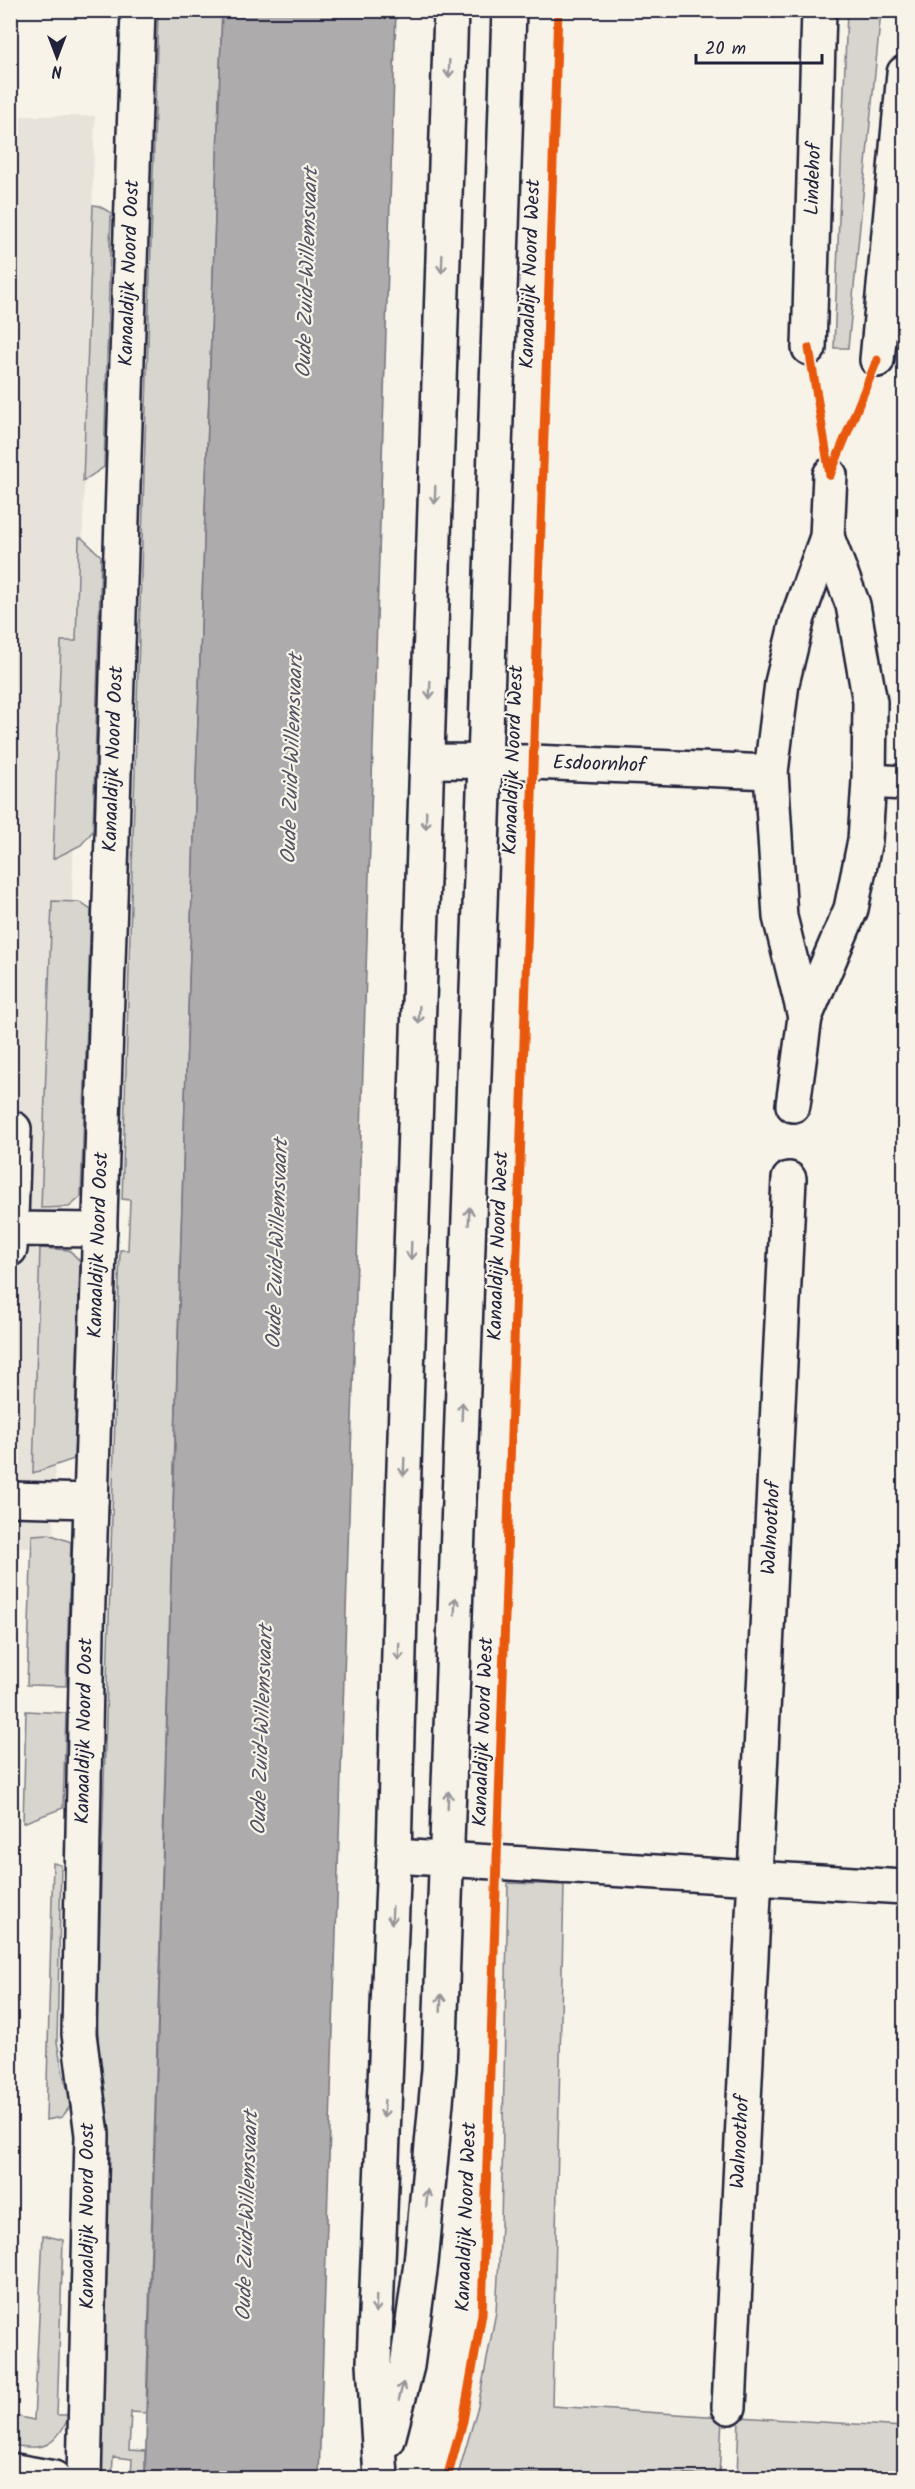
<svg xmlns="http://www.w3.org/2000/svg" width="915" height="2489" font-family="Kalam,sans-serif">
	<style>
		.built { fill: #e7e3db }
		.green { fill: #d8d5cf; stroke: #7d7c85; stroke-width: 1.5 }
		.water { fill: #aeabad; stroke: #76747f; stroke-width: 1.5 }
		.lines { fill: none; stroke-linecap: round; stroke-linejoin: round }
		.minor-casing { stroke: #22223b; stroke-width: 38 }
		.major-casing { stroke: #22223b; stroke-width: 38 }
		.minor { stroke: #f7f3e8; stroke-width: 33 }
		.major { stroke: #f7f3e8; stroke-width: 33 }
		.cycleway-casing { stroke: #f7f3e8; stroke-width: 13 }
		.cycleway { stroke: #e8590c; stroke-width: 9 }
		.oneway { stroke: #97959a }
		.labels { text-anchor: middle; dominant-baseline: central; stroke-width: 4.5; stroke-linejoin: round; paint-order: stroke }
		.street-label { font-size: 20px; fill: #22223b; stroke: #f7f3e8 }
		.water-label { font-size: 21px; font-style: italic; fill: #535263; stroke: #f7f3e8 }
	</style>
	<rect width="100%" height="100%" fill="#f7f3e8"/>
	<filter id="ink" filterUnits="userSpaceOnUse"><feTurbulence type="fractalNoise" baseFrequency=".0167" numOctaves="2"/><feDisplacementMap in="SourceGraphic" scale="12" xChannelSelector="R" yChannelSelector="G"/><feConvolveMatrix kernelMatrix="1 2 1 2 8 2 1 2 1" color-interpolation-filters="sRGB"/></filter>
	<g filter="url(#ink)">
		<path class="built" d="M11,116H95L53,1548H11Z"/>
		<g class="green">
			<path d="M158,11H222L185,1101L146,2413L131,2412L129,2450L145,2451V2478H131L132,2459L113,2457L112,2478H98L110,2131L99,2056L97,2016L120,1250H128L130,1200L122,1199Z"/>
			<path d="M847,11H881L848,348H834Z"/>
			<path d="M93,205L99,206L111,213L104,467L83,481Z"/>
			<path d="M79,538H82L101,556L93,831L81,845L53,859L61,641H76Z"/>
			<path d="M52,901L79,902L91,910L81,1197L69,1207L41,1208Z"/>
			<path d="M40,1248L69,1250L80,1261L74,1459L33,1473Z"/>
			<path d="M49,1534L71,1542L66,1686L27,1685L32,1535Z"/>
			<path d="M26,1711L66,1713L63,1808L23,1823Z"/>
			<path d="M53,1863L61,1865L57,2042L63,2074L72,2104L62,2117L46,2120Z"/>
			<path d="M508,1883L564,1885L552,2406L722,2417L719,2477L522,2471V2478H457L478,2406L496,2312L501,2225Z"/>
			<path d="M43,2235L63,2240L57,2415H70C55,2447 44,2451 11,2445L10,2415L34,2420Z"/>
			<path d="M739,2417L904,2427V2478H737Z"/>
		</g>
		<g class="water">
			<path d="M222,11H396L319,2478H145L185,1101Z"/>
			<path d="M522,2471L697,2475L742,2478H522Z"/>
		</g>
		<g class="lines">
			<defs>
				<g id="minor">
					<path d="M809,348L819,10"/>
					<path d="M877,360L904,73"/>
					<path d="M428,761L532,762L771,772"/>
					<path d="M869,781L904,783"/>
					<path d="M805,1017L780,917L771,772L782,683L798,617L827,537L830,475"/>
					<path d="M793,1105L805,1017L851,909L865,840L869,781L870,702L853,605L827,537"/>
					<path d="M11,1229L100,1230"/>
					<path d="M10,1249L14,1129"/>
					<path d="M10,1499L91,1501"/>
					<path d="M394,1856L904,1887"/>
					<path d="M729,2407L789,1179"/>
					<path d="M10,2470L54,2478"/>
					<path d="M84,2478L92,2135L79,2034L87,1631L138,10"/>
				</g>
				<g id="major">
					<path d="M388,2440L407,2366L421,2263L439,2070L485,763L509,10"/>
					<path d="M381,2478L374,2363L394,1856L402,1530L451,10"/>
				</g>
			</defs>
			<use href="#minor" class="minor-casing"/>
			<use href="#major" class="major-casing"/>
			<use href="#minor" class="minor"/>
			<use href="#major" class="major"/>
			<defs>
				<g id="cycleway">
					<path d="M809,348L830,475"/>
					<path d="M830,475L877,360"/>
					<path d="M447,2478L463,2421L482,2314L558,10"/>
				</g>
			</defs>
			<use href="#cycleway" class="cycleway-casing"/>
			<use href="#cycleway" class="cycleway"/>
		</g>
		<defs><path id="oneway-shaft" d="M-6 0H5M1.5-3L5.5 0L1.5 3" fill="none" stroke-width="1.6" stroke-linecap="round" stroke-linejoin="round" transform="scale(1.5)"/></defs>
		<g class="oneway">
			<use href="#oneway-shaft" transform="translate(449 69) rotate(92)"/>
			<use href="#oneway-shaft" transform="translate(442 264) rotate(92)"/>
			<use href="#oneway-shaft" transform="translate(435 495) rotate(92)"/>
			<use href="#oneway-shaft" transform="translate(430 690) rotate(92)"/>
			<use href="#oneway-shaft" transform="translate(426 820) rotate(92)"/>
			<use href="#oneway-shaft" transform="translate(419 1015) rotate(92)"/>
			<use href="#oneway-shaft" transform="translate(469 1216) rotate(-88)"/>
			<use href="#oneway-shaft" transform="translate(411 1251) rotate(92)"/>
			<use href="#oneway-shaft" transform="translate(462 1411) rotate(-88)"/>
			<use href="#oneway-shaft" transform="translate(404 1467) rotate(92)"/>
			<use href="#oneway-shaft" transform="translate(455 1606) rotate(-88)"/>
			<use href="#oneway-shaft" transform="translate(399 1652) rotate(91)"/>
			<use href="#oneway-shaft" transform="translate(448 1800) rotate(-88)"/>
			<use href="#oneway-shaft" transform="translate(392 1915) rotate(92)"/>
			<use href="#oneway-shaft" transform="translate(441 2003) rotate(-88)"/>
			<use href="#oneway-shaft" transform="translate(384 2109) rotate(92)"/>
			<use href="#oneway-shaft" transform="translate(427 2198) rotate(-85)"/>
			<use href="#oneway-shaft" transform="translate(376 2304) rotate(92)"/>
			<use href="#oneway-shaft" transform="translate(401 2391) rotate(-76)"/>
		</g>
	</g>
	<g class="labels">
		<g class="street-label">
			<text transform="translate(814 179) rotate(-88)">Lindehof</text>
			<text transform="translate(130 273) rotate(-88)">Kanaaldijk Noord Oost</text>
			<text transform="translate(531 274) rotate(-88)">Kanaaldijk Noord West</text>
			<text transform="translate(114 759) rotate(-88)">Kanaaldijk Noord Oost</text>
			<text transform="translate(514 760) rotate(-88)">Kanaaldijk Noord West</text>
			<text transform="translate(599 765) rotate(2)">Esdoornhof</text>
			<text transform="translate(99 1245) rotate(-88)">Kanaaldijk Noord Oost</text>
			<text transform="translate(499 1246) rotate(-88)">Kanaaldijk Noord West</text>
			<text transform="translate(772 1528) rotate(-87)">Walnoothof</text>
			<text transform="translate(85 1731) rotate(-89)">Kanaaldijk Noord Oost</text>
			<text transform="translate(484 1732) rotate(-88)">Kanaaldijk Noord West</text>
			<text transform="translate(741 2142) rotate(-87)">Walnoothof</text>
			<text transform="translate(88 2216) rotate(-90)">Kanaaldijk Noord Oost</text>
			<text transform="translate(467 2217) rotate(-88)">Kanaaldijk Noord West</text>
		</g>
		<g class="water-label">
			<text transform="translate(308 273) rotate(-88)">Oude Zuid-Willemsvaart</text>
			<text transform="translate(293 759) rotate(-88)">Oude Zuid-Willemsvaart</text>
			<text transform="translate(278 1244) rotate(-88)">Oude Zuid-Willemsvaart</text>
			<text transform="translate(263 1730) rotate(-88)">Oude Zuid-Willemsvaart</text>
			<text transform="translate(248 2216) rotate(-88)">Oude Zuid-Willemsvaart</text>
		</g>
	</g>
	<rect width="915" height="2489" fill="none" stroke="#f7f3e8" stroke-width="36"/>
	<rect x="18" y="18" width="879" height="2453" fill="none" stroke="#22223b" stroke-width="2" filter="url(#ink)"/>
	<g transform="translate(57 57) rotate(180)" stroke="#f7f3e8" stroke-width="4.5" paint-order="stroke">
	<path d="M0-4.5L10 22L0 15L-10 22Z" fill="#22223b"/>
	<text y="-9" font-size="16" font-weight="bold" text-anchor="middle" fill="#22223b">N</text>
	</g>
	<path d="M696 54v9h126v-9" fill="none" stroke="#22223b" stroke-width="3"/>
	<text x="705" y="54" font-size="18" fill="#22223b" stroke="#f7f3e8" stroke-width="4.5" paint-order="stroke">20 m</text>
</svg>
